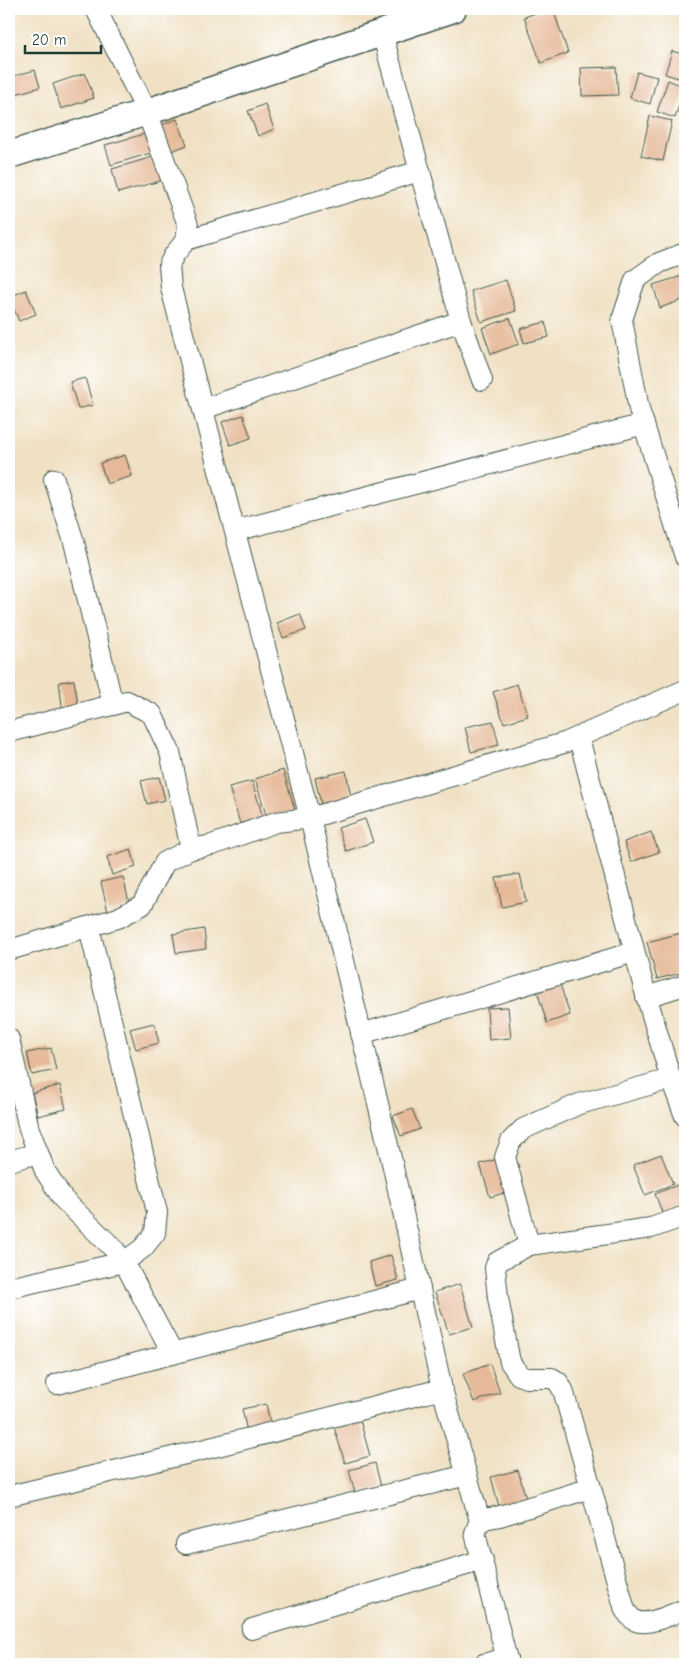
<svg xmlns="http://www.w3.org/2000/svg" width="694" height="1673" font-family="'Comic Neue',sans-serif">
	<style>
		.building { fill: #e6b998 }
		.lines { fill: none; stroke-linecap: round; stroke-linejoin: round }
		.minor-casing { stroke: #3e564a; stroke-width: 22 }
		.tertiary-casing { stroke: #3e564a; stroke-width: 29 }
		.minor { stroke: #fff; stroke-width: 20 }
		.tertiary { stroke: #fff; stroke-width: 26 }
	</style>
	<rect width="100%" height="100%" fill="#fff"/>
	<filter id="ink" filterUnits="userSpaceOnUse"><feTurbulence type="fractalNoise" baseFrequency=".02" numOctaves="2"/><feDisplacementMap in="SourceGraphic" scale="10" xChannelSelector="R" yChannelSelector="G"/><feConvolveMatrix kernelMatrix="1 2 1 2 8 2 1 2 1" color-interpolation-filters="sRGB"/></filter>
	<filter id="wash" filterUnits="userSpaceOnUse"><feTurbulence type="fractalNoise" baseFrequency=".0096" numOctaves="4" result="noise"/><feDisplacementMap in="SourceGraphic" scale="20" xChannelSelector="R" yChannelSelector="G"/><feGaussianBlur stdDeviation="1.12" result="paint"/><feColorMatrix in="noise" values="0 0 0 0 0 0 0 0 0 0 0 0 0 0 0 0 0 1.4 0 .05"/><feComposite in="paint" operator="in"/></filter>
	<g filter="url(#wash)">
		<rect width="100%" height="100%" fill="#f0e1c4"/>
		<g id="blocks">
			<g class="building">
				<path d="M548,9H553L568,53L541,63L524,17Z"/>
				<path d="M672,51L685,55V80L665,74Z"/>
				<path d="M616,67L618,95L582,96L581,68Z"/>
				<path d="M35,70L40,87L16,94L11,77Z"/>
				<path d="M637,72L657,77L650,104L630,98Z"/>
				<path d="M85,73L94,98L61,109L53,84Z"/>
				<path d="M668,80L685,87L675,118L657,112Z"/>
				<path d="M265,104L274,129L258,136L248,111Z"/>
				<path d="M650,116L672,121L663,161L641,156Z"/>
				<path d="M177,119L187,145L166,153L156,127Z"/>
				<path d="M148,133L154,152L111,165L105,145Z"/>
				<path d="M156,156L163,180L118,193L112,169Z"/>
				<path d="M682,276L685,287V299L660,308L653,285Z"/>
				<path d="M506,280L516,311L481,322L471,291Z"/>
				<path d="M26,290L36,314L19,321L9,297Z"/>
				<path d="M510,318L519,344L491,354L482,328Z"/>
				<path d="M545,322L549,337L524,343L520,329Z"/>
				<path d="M85,378L93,405L78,409L70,382Z"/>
				<path d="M243,415L251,438L230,445L222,422Z"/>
				<path d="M125,455L132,476L107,484L100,463Z"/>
				<path d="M300,614L306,630L283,638L277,623Z"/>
				<path d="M74,680L79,711L63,713L59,682Z"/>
				<path d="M517,684L528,716L504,723L493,692Z"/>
				<path d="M493,721L499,745L471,752L465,727Z"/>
				<path d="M283,770L295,810L267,818L255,779Z"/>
				<path d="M346,771L351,797L321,804L315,778Z"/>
				<path d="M159,777L165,800L147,804L141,781Z"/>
				<path d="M252,781L264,821L241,827L229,787Z"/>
				<path d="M365,819L373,842L346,851L338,828Z"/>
				<path d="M651,832L659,852L631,862L624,842Z"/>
				<path d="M131,849L136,867L112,875L107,857Z"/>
				<path d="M520,874L526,902L502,907L496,878Z"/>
				<path d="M123,877L130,906L108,912L101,882Z"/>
				<path d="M204,929L206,949L176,953L173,934Z"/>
				<path d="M685,932V972L657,979L647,942Z"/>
				<path d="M560,984L570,1015L547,1023L537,991Z"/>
				<path d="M508,1007L511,1038L489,1040L487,1008Z"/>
				<path d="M154,1023L159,1043L136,1049L130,1029Z"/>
				<path d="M51,1048L56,1070L32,1075L27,1053Z"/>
				<path d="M60,1085L66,1109L38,1116L32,1093Z"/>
				<path d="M412,1109L420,1129L401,1136L393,1116Z"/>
				<path d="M661,1154L673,1184L645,1195L633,1165Z"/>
				<path d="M498,1159L508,1192L490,1197L480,1164Z"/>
				<path d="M685,1182V1212L665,1220L655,1194Z"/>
				<path d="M391,1255L398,1280L375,1286L369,1262Z"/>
				<path d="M460,1284L473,1327L449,1334L435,1292Z"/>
				<path d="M490,1364L500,1393L474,1402L463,1374Z"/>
				<path d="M266,1404L271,1427L247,1432L242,1409Z"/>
				<path d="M360,1420L370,1456L345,1463L334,1427Z"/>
				<path d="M375,1463L381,1487L355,1493L349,1470Z"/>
				<path d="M518,1470L527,1502L500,1510L491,1477Z"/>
			</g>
		</g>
	</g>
	<g filter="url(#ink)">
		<use href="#blocks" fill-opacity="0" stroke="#3e564a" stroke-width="1"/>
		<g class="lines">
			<defs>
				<g id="minor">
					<path d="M96,9L147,112L188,225L186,240L174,255L169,265L171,288L310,818L567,742L685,690"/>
					<path d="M382,33L461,321L482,380"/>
					<path d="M186,240L420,171"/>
					<path d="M685,253L659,263L635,280L622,320L639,409L685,557"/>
					<path d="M203,409L461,321"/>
					<path d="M54,479L74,542L113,705"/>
					<path d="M235,531L644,424"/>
					<path d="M9,732L127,701L152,714L170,752L191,849"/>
					<path d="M579,738L644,988L671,1079L685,1116"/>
					<path d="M9,950L118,918L142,905L165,862L191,849L212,845L276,822L310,818L391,1158L442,1389L480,1521"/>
					<path d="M646,997L685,985"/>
					<path d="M361,1034L634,952"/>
					<path d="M9,1039L29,1129L45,1171L63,1199L114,1249L124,1262L173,1354"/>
					<path d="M9,1161L38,1153"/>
					<path d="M529,1245L505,1157L511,1141L523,1129L579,1104L671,1079"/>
					<path d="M9,1288L124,1262L143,1248L155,1233L157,1212L89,927"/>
					<path d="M57,1384L420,1289"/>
					<path d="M591,1488L625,1610C628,1614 631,1619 636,1621C648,1626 673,1614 685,1609"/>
					<path d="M9,1496L198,1451L442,1389"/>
					<path d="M186,1544L467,1475"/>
					<path d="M252,1629L483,1560"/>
					<path d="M484,1664L507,1658"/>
					<path d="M508,1664L475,1533L478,1525L484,1519L500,1516L591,1488L563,1390L558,1382L552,1378H526L519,1375L510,1362L498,1298L495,1268L497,1262L529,1245L651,1228L685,1216"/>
				</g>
				<path id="tertiary" d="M9,155L147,112L453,9"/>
			</defs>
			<use href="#minor" class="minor-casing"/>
			<use href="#tertiary" class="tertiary-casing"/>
			<use href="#minor" class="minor"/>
			<use href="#tertiary" class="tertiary"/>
		</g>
	</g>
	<rect width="694" height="1673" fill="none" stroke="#fff" stroke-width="30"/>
	<path d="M25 45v8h76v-8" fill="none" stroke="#1f3d34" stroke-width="2.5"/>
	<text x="32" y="45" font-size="15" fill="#1f3d34" stroke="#ffffff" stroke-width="4" paint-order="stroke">20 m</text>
</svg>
